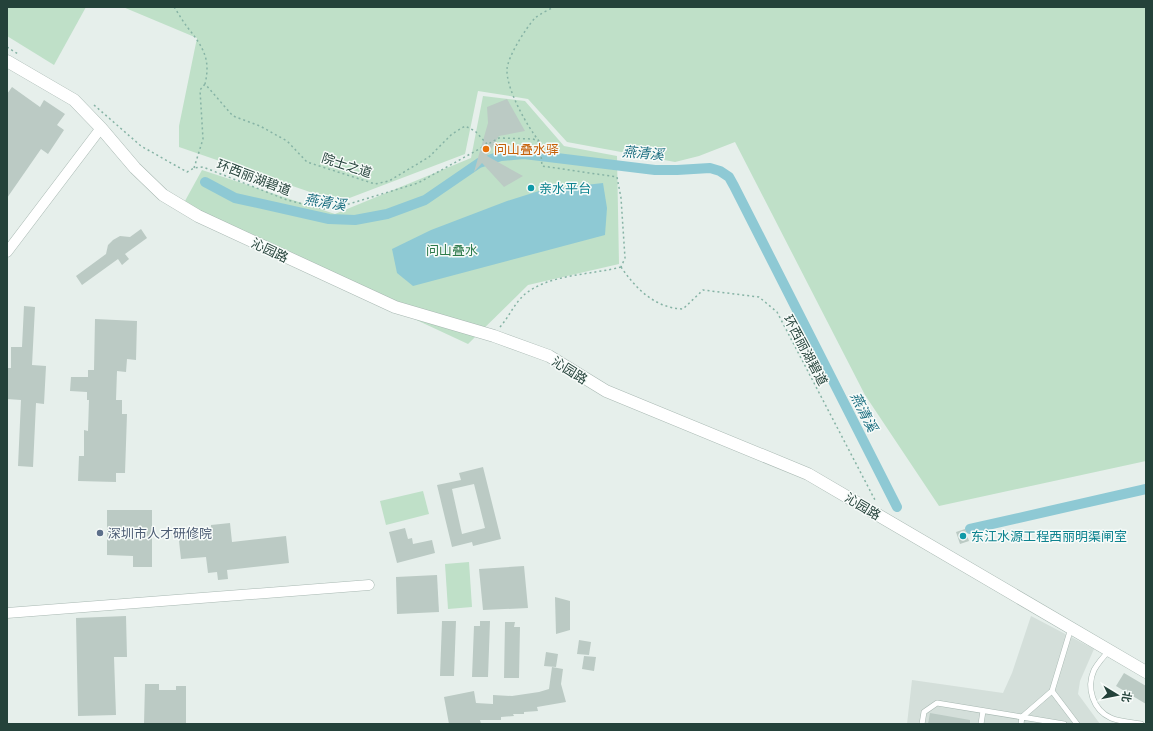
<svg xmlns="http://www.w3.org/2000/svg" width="1153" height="731" font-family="Cabin,'Noto Sans SC',sans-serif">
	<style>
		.built { fill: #d4dfda }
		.green { fill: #bfe0c8 }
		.water { fill: #8ec9d4 }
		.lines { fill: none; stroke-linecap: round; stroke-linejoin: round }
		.canal { stroke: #8ec9d4; stroke-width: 10 }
		.building { fill: #bbcac4; fill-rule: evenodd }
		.service-casing { stroke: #a8b8b2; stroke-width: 6 }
		.minor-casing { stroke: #a8b8b2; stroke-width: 11 }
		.tertiary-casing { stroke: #a8b8b2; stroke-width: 13 }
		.path { stroke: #86b3a5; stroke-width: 1.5; stroke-dasharray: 2 3; stroke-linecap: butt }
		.service { stroke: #fff; stroke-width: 5 }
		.minor { stroke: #fff; stroke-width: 10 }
		.tertiary { stroke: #fff; stroke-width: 12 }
		.food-dot { fill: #e8710a; stroke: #f7fbf9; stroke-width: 1.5 }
		.culture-dot { fill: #0f9aa8; stroke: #f7fbf9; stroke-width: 1.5 }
		.service-dot { fill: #5c6f8a; stroke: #f7fbf9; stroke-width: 1.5 }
		.labels { text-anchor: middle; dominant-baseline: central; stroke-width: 3; stroke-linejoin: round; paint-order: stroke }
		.food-label { font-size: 13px; fill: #c56008; stroke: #f7fbf9; text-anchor: start }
		.street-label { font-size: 13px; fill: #24423a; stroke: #f7fbf9 }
		.culture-label { font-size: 13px; fill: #0d838f; stroke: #f7fbf9; text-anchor: start }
		.park-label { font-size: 13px; fill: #2d7a4b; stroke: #f7fbf9 }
		.service-label { font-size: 13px; fill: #4e5e75; stroke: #f7fbf9; text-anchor: start }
		.water-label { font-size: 14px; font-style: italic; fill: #1c6f80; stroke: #f7fbf9 }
	</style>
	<rect width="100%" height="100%" fill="#e6efeb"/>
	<path class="built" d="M1031,616L1094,649L1080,681L1078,694L1100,724H907L912,680L1003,693L1012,673Z"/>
	<g class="green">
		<path d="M7,7H86L54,65L7,36Z"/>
		<path d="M123,7H1146V461L939,506L865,395L735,142L699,156L675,162L567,142L528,99L478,91L465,154L339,202L179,147V126L197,38Z"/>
		<path d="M483,96L525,101L564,146L617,156L619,264L528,285L468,344L180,210L202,170L335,214L471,158Z"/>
		<path d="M423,491L429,514L386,525L380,501Z"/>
		<path d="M469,562L472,607L448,609L445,564Z"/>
	</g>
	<path class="water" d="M603,183L607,208L605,235L413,286L397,273L392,249L431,230L507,201L542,190Z"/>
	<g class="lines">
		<g class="canal">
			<path d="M205,182L235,198L329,219L355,220L387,214L425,200L479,163L501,156L524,154L655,170H677L710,168L720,171L729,177L734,186L897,507"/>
			<path d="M970,529L1146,489"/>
		</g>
	</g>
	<g class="building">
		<path d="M12,87L40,107L44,100L65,114L57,125L64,130L48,154L41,149L7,198V94Z"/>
		<path d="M507,99L525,131L499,136L487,156L523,176L504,187L482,163L474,172L488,123L487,107Z"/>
		<path d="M141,229L147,238L125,254L129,259L122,265L118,259L82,285L76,276L106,254L108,245L113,240L120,236L130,237Z"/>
		<path d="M24,306L35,307L32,365L46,366L44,404L36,403L33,467L18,466L21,400L7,399V368H11V347H22Z"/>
		<path d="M95,319L137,321L136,360L127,359L126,372L117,371L116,400H122V414H127L125,473H116V482L78,481L79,456H84V430L88,431L89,400H87V392L70,391L71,377H88V370H94Z"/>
		<path d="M483,467L501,539L473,546L472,542L452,547L437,485L461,480L459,473ZM474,484L485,528L462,534L452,489Z"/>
		<path d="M107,510H152V567H133V556L107,555Z"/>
		<path d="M230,523L232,542L286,536L289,563L227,570L228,579L218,580L217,572L208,573L206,557L181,559L178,532L211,529V525Z"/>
		<path d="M405,528L408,539L412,538L413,544L432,540L435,553L397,563L389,532Z"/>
		<path d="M965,529L969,541L960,544L956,532Z"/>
		<path d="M524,566L528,608L483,610L479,569Z"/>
		<path d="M437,575L439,612L397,614L396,577Z"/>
		<path d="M555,597L570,601V630L556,634Z"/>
		<path d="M126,616L127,657H114L116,715L78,716L76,618Z"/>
		<path d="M442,621H456L454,676H440Z"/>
		<path d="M480,621H490L488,677H472L474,626H480Z"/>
		<path d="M505,622H515L514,627H520L519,678H504Z"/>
		<path d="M579,640L591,642L589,655L577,654Z"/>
		<path d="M546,652L558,654L556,667L544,666Z"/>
		<path d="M584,656L596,657L594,671L582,669Z"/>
		<path d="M552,667L563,669L561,684L566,702L537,707L538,711L524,712V714H513L514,716L501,717V720H480L481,724H449L444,697L474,691L476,703L493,704V695L512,696L539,692L549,689Z"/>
		<path d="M1124,673L1146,686V704L1116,686Z"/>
		<path d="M145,684H159V690H176V686H186V724H144Z"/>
		<path d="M930,713L970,720V724H928Z"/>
	</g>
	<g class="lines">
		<defs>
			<g id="service">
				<path d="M1109,651C1103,657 1098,663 1094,670C1086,688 1093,710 1111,718C1120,722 1132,722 1141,724"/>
				<path d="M1052,691L1077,724"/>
				<path d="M922,724L924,712L937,703L1022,717L1052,691L1071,628"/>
				<path d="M981,724L983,711"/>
				<path d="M1021,724L1022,717L1064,724"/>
			</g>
			<g id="minor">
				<path d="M7,252L101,128"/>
				<path d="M7,613L369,585"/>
			</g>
			<path id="tertiary" d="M7,61L74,100L101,128L135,168L163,195L198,216L395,307L494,336L549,356L606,391L808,474L1146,672"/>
		</defs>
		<use href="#service" class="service-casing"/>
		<use href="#minor" class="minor-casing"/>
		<use href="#tertiary" class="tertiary-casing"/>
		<g class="path">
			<path d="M7,7H12"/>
			<path d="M174,7C179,14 183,22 188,28C203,47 211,59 205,84L233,116L260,126L287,141L307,162L375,184L389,181L429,157L452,134L465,126L475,131L487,144"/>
			<path d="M7,47L18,54"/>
			<path d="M94,105L141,146L187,172L194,168L203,167L287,200L323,209L339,207L418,183L499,138L533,139L540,142"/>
			<path d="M539,141C527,126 506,89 507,69C508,56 526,28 535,18C540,14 548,10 554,7"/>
			<path d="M540,142L542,166L617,177L621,198L625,258L621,267"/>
			<path d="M194,168L203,139L200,90L205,84"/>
			<path d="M621,267C636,289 655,308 683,309L703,290L759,297L777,312L876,502"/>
			<path d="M500,327C509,317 514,304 524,295C548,274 591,275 621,267"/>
		</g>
		<use href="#service" class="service"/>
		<use href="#minor" class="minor"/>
		<use href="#tertiary" class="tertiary"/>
	</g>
	<circle class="food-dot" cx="486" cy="149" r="4"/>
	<g class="culture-dot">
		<circle cx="531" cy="188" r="4"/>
		<circle cx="963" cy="536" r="4"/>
	</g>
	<circle class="service-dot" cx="100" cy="533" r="4"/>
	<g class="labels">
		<g class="food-label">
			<text x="494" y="149">问山叠水驿</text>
		</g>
		<g class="street-label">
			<text transform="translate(347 165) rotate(18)">院士之道</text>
			<text transform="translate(254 177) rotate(21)">环西丽湖碧道</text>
			<text transform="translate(270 250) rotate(25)">沁园路</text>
			<text transform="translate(806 350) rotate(62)">环西丽湖碧道</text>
			<text transform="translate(570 370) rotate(32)">沁园路</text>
			<text transform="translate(863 506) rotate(31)">沁园路</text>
		</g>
		<g class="culture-label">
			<text x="539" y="188">亲水平台</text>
			<text x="971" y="536">东江水源工程西丽明渠闸室</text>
		</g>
		<g class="park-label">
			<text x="452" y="250">问山叠水</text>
		</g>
		<g class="service-label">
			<text x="108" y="533">深圳市人才研修院</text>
		</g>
		<g class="water-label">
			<text transform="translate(643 153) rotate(5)">燕清溪</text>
			<text transform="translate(325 202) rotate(9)">燕清溪</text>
			<text transform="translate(864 412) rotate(63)">燕清溪</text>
		</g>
	</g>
	<rect width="1153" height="731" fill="none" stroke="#24423a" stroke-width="16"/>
	<g transform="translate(1117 695) rotate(100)" stroke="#f7fbf9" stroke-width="3" paint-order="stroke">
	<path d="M0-3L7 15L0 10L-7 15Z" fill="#24423a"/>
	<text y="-6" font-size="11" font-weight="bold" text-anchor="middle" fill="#24423a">北</text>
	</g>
</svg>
